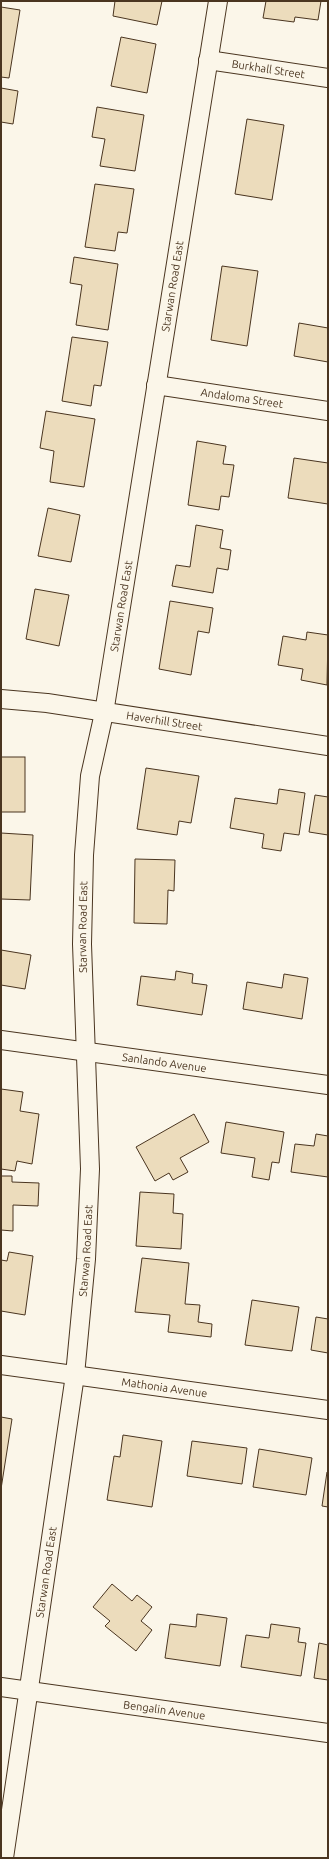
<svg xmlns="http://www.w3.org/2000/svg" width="329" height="1859" font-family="Ubuntu,sans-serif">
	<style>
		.building { fill: #ecdcbc; stroke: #4a3520 }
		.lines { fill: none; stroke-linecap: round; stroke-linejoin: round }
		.street-casing { stroke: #4a3520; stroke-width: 20 }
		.street { stroke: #fbf6e9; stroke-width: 18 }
		.labels { text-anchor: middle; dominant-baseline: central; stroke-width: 3; stroke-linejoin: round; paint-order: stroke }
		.street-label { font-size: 11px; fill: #4a3520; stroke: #fbf6e9 }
	</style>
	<rect width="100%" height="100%" fill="#fbf6e9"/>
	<g class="building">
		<path d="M115,1H162L157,25L113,16Z"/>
		<path d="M266,1H321L318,20L295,17L294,22L263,18Z"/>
		<path d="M1,7L20,10L9,78L1,77Z"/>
		<path d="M121,37L156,44L147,93L111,86Z"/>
		<path d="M1,88L18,91L13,124L1,122Z"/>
		<path d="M97,107L144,115L135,171L100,166L105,139L92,137Z"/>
		<path d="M247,119L284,125L272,200L235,194Z"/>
		<path d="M95,184L134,189L127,233L118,232L115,251L85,247Z"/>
		<path d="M74,257L118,264L108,330L76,325L82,285L70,283Z"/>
		<path d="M222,266L258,271L247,346L211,340Z"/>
		<path d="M299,323L328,328V362L294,356Z"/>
		<path d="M72,337L108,342L101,386L94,385L91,406L62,401Z"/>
		<path d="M46,411L95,419L84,487L50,482L54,451L40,448Z"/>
		<path d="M197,441L226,446L223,464L234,465L229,497L221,496L219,510L188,505Z"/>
		<path d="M294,458L328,463V504L288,498Z"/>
		<path d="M48,508L80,515L71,562L38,556Z"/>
		<path d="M196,525L223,530L220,548L231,550L228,570L217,568L213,593L172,586L176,565L190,567Z"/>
		<path d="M35,589L69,595L59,646L26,639Z"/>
		<path d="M170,601L213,608L209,633L198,631L191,675L159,669Z"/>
		<path d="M307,632L328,635L327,685L301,680L303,669L278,665L283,636L306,640Z"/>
		<rect x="1" y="757" width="24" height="55"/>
		<path d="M146,768L199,776L191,823L179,821L177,835L137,829Z"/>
		<path d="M279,789L305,793L299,835L284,833L281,851L262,848L264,834L230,828L235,798L277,804Z"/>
		<path d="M315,795L328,797V835L309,832Z"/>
		<path d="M1,833L33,835L30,900L1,899Z"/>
		<path d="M135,859L175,860L174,891L168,890L167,924L134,923Z"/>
		<path d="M1,950L31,955L25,989L1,985Z"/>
		<path d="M176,971L193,974L192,983L207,985L202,1015L137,1005L141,976L175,980Z"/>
		<path d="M284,974L308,978L302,1019L243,1009L247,982L282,988Z"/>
		<path d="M1,1089L23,1092L20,1111L39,1114L32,1164L17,1161L15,1171L1,1169Z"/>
		<path d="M194,1114L209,1142L180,1158L188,1172L173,1180L169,1173L155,1181L136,1147Z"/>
		<path d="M226,1122L284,1132L279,1163L272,1162L269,1180L252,1177L255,1158L221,1153Z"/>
		<path d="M316,1134L328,1136V1177L291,1172L295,1144L314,1146Z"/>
		<path d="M1,1176H12V1182L39,1183L38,1206L13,1205V1231L1,1230Z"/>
		<path d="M140,1192L174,1194L173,1213L183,1214L181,1249L136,1246Z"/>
		<path d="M9,1252L33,1256L25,1315L1,1311V1260L7,1261Z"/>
		<path d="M142,1258L189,1263L185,1304L200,1305L198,1322L212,1324L211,1337L168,1332L170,1315L135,1312Z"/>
		<path d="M252,1300L299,1307L292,1351L245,1345Z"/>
		<path d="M316,1317L328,1319V1353L311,1350Z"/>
		<path d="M1,1417L12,1419L1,1489Z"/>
		<path d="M123,1435L162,1441L152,1507L107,1500L114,1456L120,1457Z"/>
		<path d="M192,1441L247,1448L242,1484L187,1476Z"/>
		<path d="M259,1449L312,1458L306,1495L253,1487Z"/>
		<path d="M327,1472L328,1473V1507L322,1506Z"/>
		<path d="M112,1584L132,1601L137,1595L152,1607L141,1621L152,1630L136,1651L105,1626L110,1621L93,1607Z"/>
		<path d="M197,1614L227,1618L220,1666L165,1658L170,1624L196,1627Z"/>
		<path d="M271,1624L300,1628L298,1642L306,1643L301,1676L241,1667L246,1635L269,1638Z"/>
		<path d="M319,1643L328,1645V1680L314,1678Z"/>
	</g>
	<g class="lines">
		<defs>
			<g id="street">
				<path id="s1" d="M208,60L328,78"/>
				<path id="s2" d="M156,385L328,411"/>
				<path id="s3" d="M1,699L47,703L328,746"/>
				<path id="s4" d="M1,1040L328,1085"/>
				<path id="s5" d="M1,1365L328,1410"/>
				<path id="s6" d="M1,1687L328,1733"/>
				<path id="s7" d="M4,1858L75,1375L86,1259L90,1169L82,944L84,855L90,776L104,713L218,1"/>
			</g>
		</defs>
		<use href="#street" class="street-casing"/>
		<use href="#street" class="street"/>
	</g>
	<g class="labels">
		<g class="street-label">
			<text stroke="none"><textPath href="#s1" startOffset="61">Burkhall Street</textPath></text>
			<text stroke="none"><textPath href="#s7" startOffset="1585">Starwan Road East</textPath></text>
			<text stroke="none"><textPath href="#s2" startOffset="87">Andaloma Street</textPath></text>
			<text stroke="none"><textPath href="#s7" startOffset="1261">Starwan Road East</textPath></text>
			<text stroke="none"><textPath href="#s3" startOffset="165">Haverhill Street</textPath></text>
			<text stroke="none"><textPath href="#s7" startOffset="937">Starwan Road East</textPath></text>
			<text stroke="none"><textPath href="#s4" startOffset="165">Sanlando Avenue</textPath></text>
			<text stroke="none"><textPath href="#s7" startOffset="613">Starwan Road East</textPath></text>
			<text stroke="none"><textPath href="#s5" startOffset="165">Mathonia Avenue</textPath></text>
			<text stroke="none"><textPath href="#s7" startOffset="289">Starwan Road East</textPath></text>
			<text stroke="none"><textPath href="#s6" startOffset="165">Bengalin Avenue</textPath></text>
		</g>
	</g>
	<rect width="329" height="1859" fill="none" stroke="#4a3520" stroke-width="4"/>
</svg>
